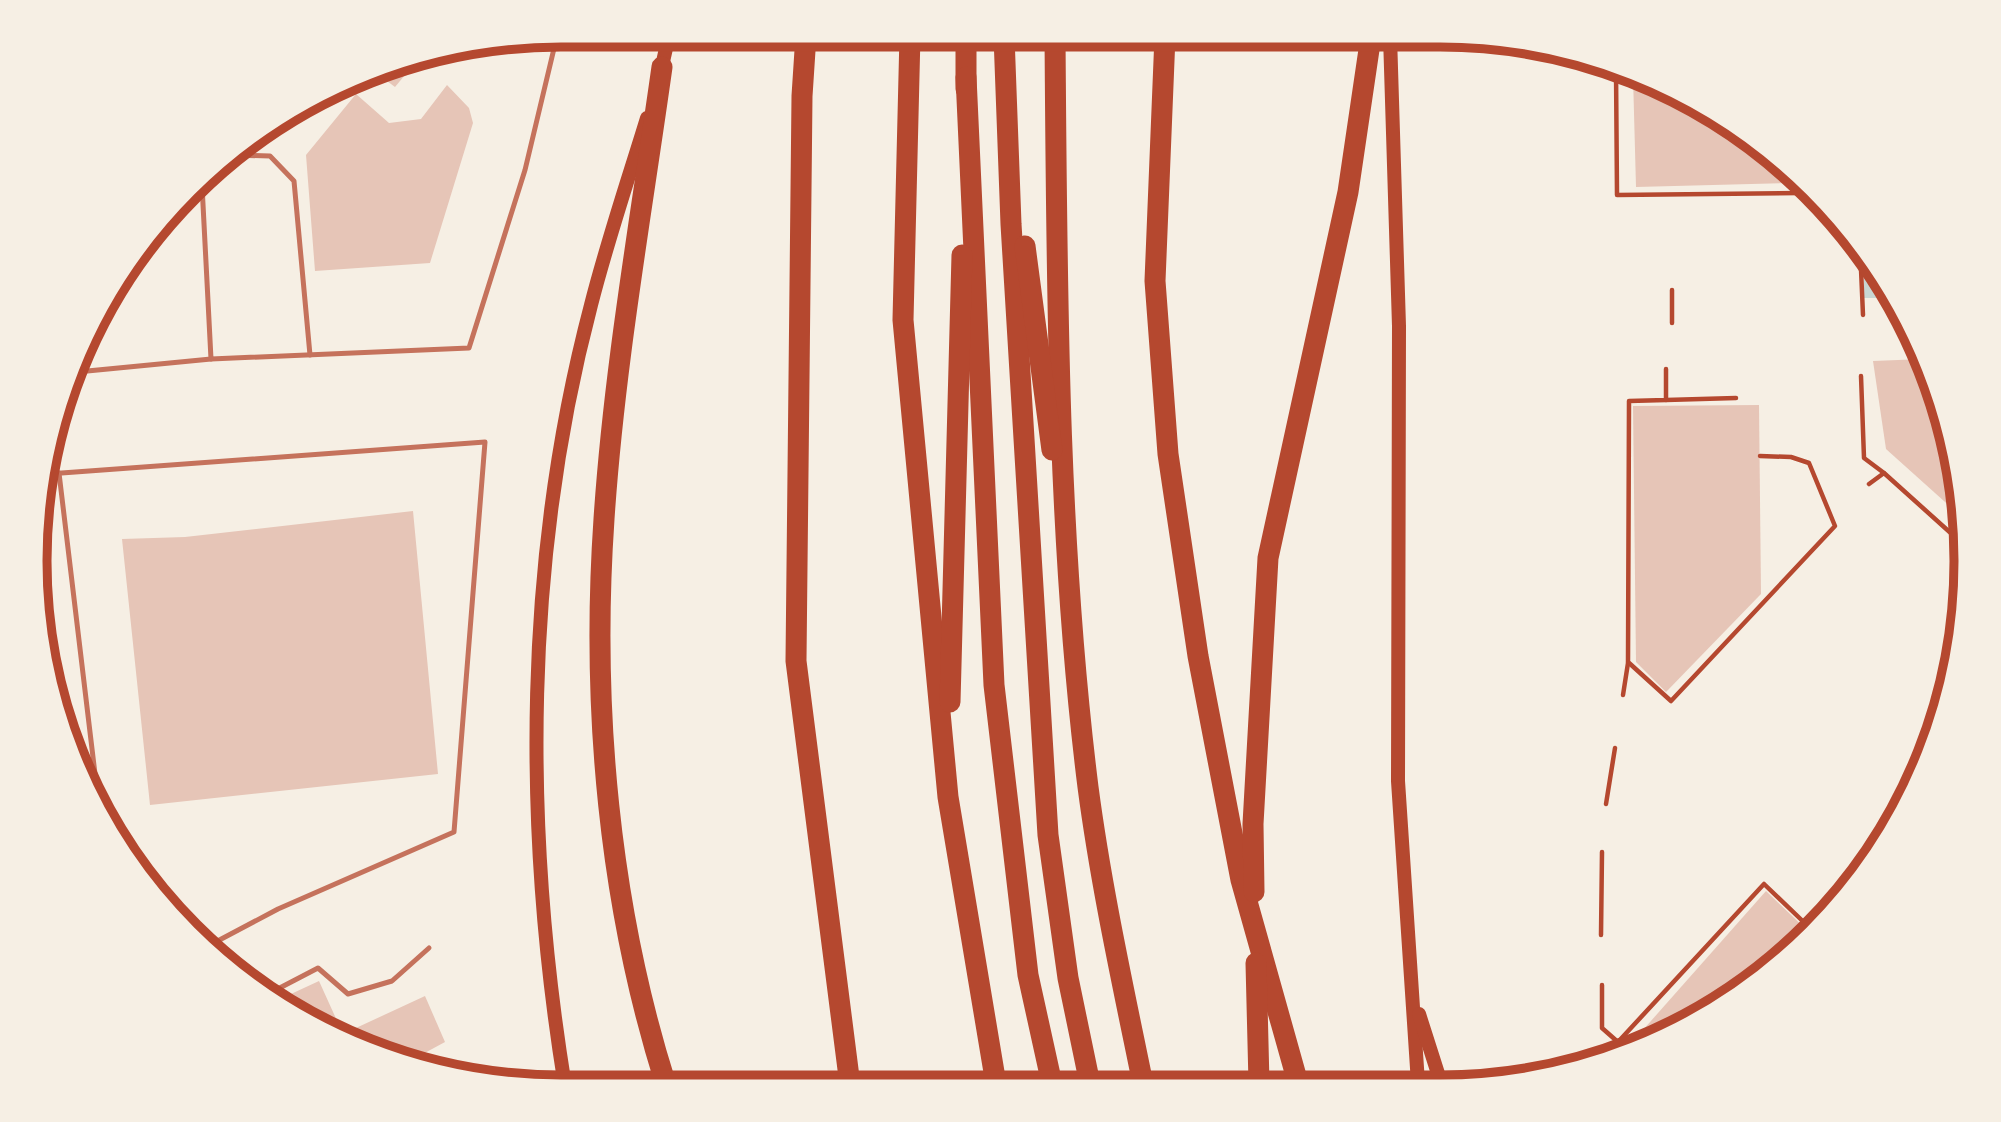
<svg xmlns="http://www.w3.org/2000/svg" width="2001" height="1122" font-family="Figtree,sans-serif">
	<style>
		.water { fill: #c9d6d2 }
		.building { fill: #e6c5b7 }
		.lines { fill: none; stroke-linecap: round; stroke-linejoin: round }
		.path { stroke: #b5482f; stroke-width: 4.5 }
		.service { stroke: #c5725c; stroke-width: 5 }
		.secondary { stroke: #b5482f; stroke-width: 14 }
		.motorway { stroke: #b5482f; stroke-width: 21 }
		.rim { fill: none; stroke: #b5482f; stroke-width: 9 }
	</style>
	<rect width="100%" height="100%" fill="#f6efe4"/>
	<path class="water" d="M1864,252L1893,298H1864Z"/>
	<g class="building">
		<path d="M419,58L395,87L375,72L392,63Z"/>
		<path d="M1633,76L1703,106L1787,166L1789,183L1636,187Z"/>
		<path d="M447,85L469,108L473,123L430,263L315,271L306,155L356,94L389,123L421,119Z"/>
		<path d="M1923,359L1948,425L1964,519L1886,449L1873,361Z"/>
		<path d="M1759,405L1761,594L1666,692L1636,662L1633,406Z"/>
		<path d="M413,511L438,774L150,805L122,539L185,537Z"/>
		<path d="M1766,891L1811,934L1732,999L1640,1044L1635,1039Z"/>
		<path d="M319,981L343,1034L425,996L445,1042L408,1062L298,1016L278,1000Z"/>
	</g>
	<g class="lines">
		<g class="path">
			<path d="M1616,69L1617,195L1800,193"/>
			<path d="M1860,246L1863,315"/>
			<path d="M1672,290V323"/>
			<path d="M1666,369V400L1629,401L1628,662L1671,701L1835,526L1809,463L1791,457L1760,456"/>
			<path d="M1861,376L1864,458L1884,473"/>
			<path d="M1666,400L1736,398"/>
			<path d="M1869,484L1884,473L1964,545"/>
			<path d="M1623,695L1628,663"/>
			<path d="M1606,804L1615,748"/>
			<path d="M1601,935L1602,852"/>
			<path d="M1602,985V1028L1627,1050"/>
			<path d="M1618,1042L1764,884L1813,931"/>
		</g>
		<g class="service">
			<path d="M231,155L270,156L294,181L310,355"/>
			<path d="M202,185L211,359L469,348L525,170L557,36"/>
			<path d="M77,372L211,359"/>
			<path d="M59,473L98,799"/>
			<path d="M48,474L485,442L454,832L278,909L210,945"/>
			<path d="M270,993L318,968L348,994L392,981L429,948"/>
		</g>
		<g class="secondary">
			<path d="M1390,36L1399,326L1398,781L1418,1083"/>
			<path d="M660,75L669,35"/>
			<path d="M1419,1014L1441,1083"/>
			<path d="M565,1086C523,827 524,559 591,305C607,242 628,180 647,118"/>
		</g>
		<g class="motorway">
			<path d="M806,35L802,96L796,661L850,1085"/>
			<path d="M910,35L903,320L948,797L996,1084"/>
			<path d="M966,35V89"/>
			<path d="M1004,36L1011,224L1048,835L1068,978L1090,1084"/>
			<path d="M1055,36C1057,285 1057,539 1088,787C1101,886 1123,986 1143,1084"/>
			<path d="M1165,36L1155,281L1168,454L1198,656L1241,880L1298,1083"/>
			<path d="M662,67C641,217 614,368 604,519C591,708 609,905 666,1085"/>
			<path d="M966,77L994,685L1028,975L1052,1084"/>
			<path d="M1025,246L1052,450"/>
			<path d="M950,702L962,255"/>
			<path d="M1254,892L1253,824L1268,558L1348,192L1371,36"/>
			<path d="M1256,963L1259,1083"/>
		</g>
	</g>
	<path d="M0 0H2001V1122H0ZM561 47H1440A514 514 0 0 1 1954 561V561A514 514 0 0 1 1440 1075H561A514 514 0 0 1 47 561V561A514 514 0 0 1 561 47Z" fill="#f6efe4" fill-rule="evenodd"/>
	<path class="rim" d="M561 47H1440A514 514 0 0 1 1954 561V561A514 514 0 0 1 1440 1075H561A514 514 0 0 1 47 561V561A514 514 0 0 1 561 47Z"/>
</svg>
